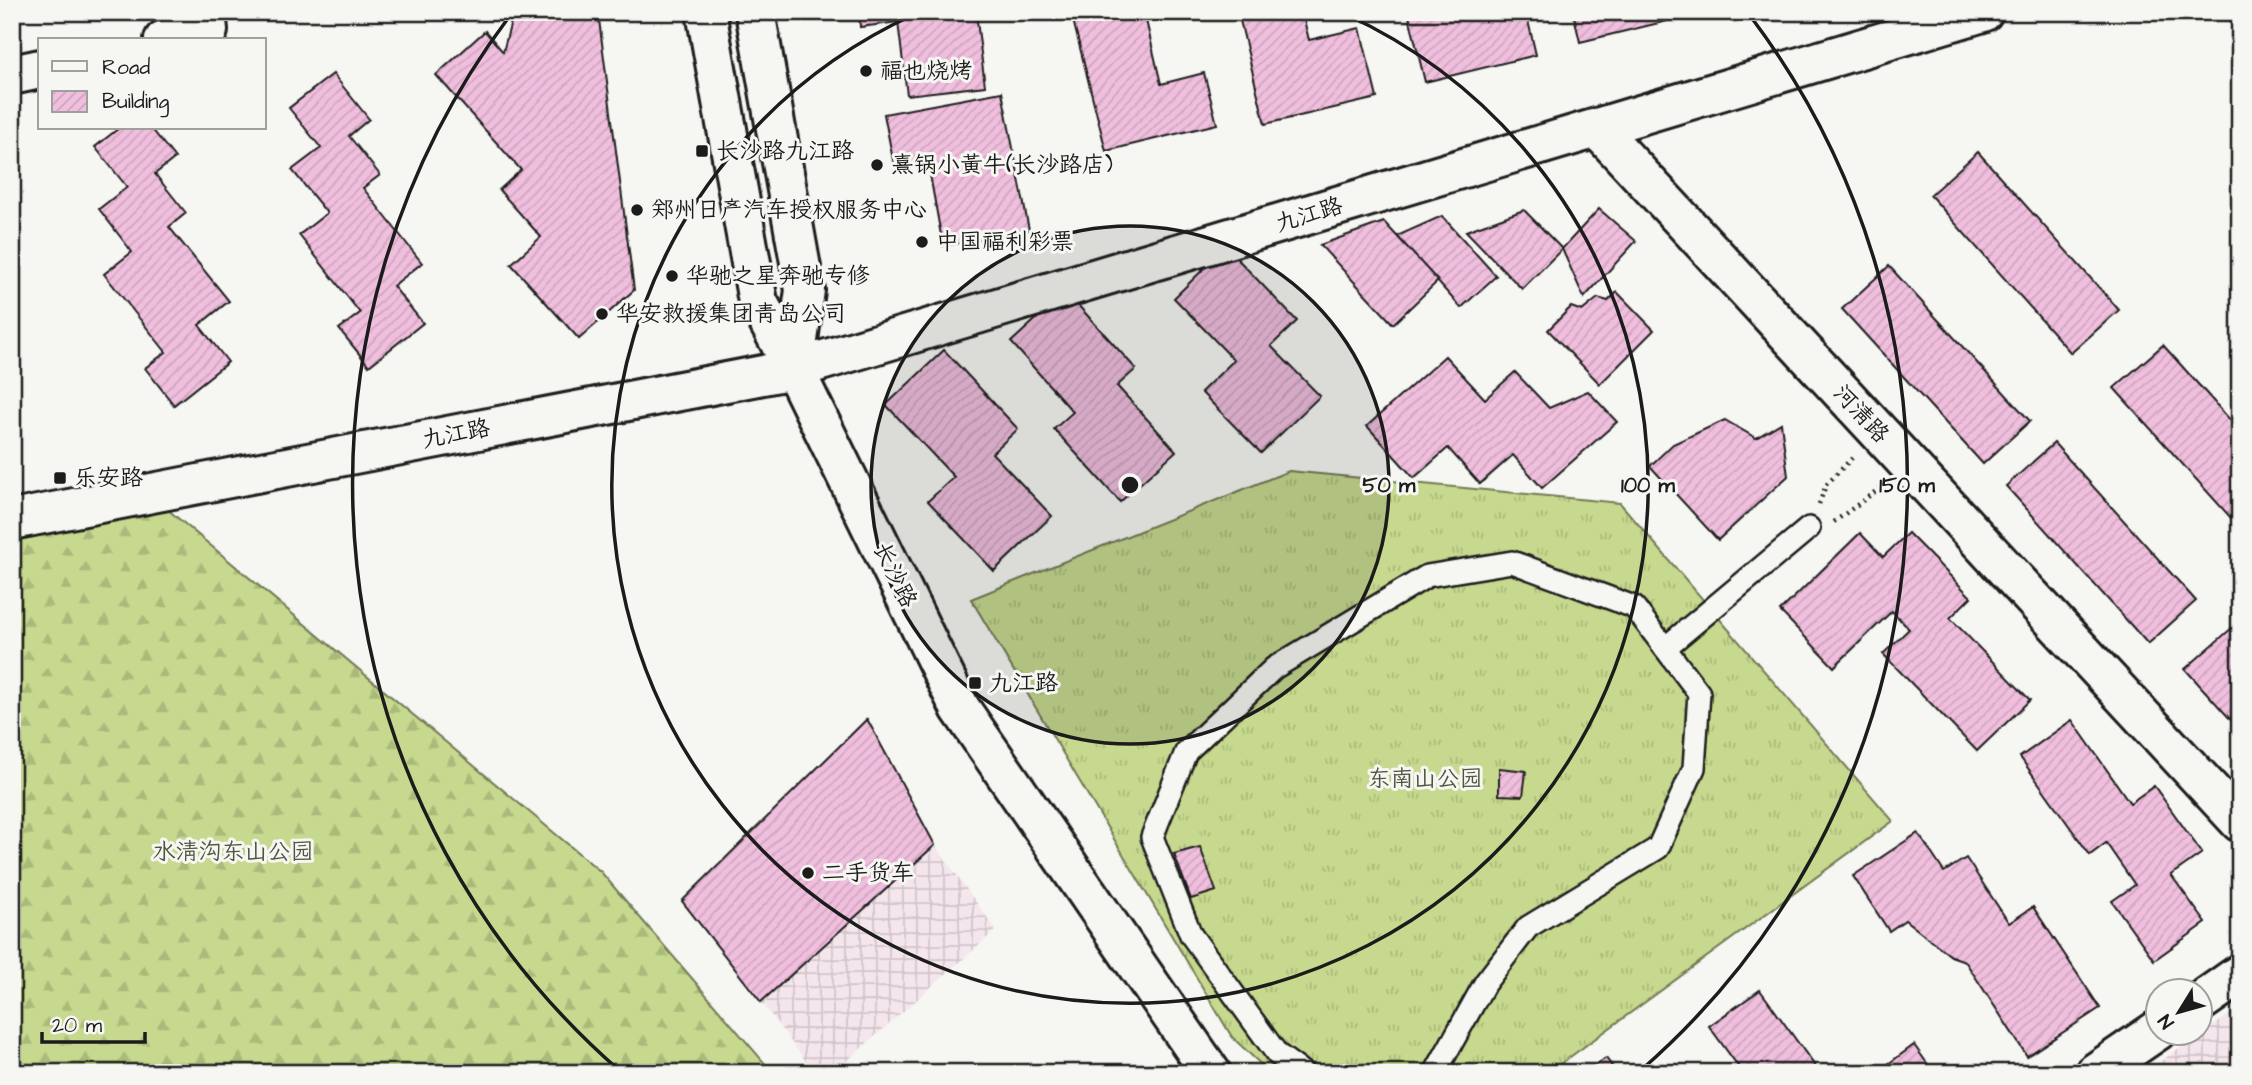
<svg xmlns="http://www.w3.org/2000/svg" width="2252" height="1085" font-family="'Architects Daughter','LXGW WenKai TC',sans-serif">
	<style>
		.industrial { fill: url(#industrial-grid) }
		.grass { fill: url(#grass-tufts); stroke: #727a55; stroke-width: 2 }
		.forest { fill: url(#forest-firs); stroke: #727a55; stroke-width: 2 }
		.building { fill: url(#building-hatch); stroke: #1c1c1c; stroke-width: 2 }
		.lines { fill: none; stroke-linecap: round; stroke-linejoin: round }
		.lane-casing { stroke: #1c1c1c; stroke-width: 26 }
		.street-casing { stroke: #1c1c1c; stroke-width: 44 }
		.secondary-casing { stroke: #1c1c1c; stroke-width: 44 }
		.path { stroke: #1c1c1c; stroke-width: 4.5; stroke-dasharray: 2 5; stroke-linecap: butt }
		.lane { stroke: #f6f6f2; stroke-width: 21 }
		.street { stroke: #f6f6f2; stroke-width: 38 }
		.secondary { stroke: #f6f6f2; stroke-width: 38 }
		.ring { fill: none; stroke: #1c1c1c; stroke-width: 3.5 }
		.poi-dot { fill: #1c1c1c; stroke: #f6f6f2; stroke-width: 2.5 }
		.labels { text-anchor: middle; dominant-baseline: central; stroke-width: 6; stroke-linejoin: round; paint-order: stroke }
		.poi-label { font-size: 23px; fill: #1c1c1c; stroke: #f6f6f2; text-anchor: start }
		.street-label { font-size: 23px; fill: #1c1c1c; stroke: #f6f6f2 }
		.park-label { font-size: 23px; fill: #4f553e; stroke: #f6f6f2 }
		.centre { fill: #1c1c1c; stroke: #f6f6f2; stroke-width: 3.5 }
		.ring-label { font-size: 21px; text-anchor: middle; font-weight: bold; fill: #1c1c1c; stroke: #f6f6f2; stroke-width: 6; stroke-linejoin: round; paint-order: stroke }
	</style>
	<defs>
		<pattern id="industrial-grid" width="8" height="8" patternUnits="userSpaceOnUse" patternTransform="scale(1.75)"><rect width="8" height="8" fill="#f4e6ec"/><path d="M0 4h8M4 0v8" fill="none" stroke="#d1c5ca"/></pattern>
		<pattern id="grass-tufts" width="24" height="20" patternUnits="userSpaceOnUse" patternTransform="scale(1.75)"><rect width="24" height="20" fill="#c7d98e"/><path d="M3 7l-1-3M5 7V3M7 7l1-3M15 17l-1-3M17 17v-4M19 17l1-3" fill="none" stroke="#aaba7a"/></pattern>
		<pattern id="forest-firs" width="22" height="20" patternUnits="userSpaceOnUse" patternTransform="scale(1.75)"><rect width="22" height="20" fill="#c7d98e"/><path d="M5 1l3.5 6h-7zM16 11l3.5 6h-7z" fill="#aaba7a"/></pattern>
		<pattern id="building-hatch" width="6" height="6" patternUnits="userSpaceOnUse" patternTransform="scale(1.75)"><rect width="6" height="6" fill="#f1bfde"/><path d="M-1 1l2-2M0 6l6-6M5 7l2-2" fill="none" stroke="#cea4be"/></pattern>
	</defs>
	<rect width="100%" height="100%" fill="#f6f6f2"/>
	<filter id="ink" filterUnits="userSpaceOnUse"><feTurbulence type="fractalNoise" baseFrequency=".0143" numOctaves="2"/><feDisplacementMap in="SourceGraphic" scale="14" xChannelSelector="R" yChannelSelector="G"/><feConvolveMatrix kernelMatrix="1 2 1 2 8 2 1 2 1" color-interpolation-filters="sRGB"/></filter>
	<g filter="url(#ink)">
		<g class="industrial">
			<path d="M935,845L996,930L833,1073H815L761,1002Z"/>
			<path d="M2240,1008V1073H2143Z"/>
		</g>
		<path class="grass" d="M1289,471L1620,503L1893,821L1548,1073H1270L1232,1037L971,599Z"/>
		<path class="forest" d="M167,509L601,872L773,1073H12V537Z"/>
		<g class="building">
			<path d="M555,12H598L634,290L579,339L511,264L541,237L499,190L521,170L436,75L485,31L503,52L512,18Z"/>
			<path d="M859,12H976L985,86L907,95L898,22L860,27Z"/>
			<path d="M1071,12H1144L1161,84L1204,73L1217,124L1106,151Z"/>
			<path d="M1238,12H1302L1309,40L1360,28L1377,98L1265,124Z"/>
			<path d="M1408,12H1526L1536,55L1425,82Z"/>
			<path d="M1573,12H1691L1692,15L1580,42Z"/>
			<path d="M333,74L369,119L349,136L380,175L363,188L422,263L393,286L423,323L369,366L339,329L360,313L299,235L327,213L292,170L321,148L289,108Z"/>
			<path d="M1002,92L1029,230L943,246L928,164L895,170L884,114Z"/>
			<path d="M119,128H151L175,158L155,174L186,213L169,227L229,301L199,325L228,362L174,405L145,368L166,352L104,274L132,252L99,209L127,187L95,147Z"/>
			<path d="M1978,152L2119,310L2071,353L1930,195Z"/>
			<path d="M1599,209L1636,241L1584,298L1562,249Z"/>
			<path d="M1524,210L1562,249L1522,289L1466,231Z"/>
			<path d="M1442,216L1496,276L1461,308L1397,236Z"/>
			<path d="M1384,222L1438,281L1393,324L1320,245Z"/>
			<path d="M1226,247L1297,321L1271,346L1320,396L1261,453L1201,392L1234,360L1174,298Z"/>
			<path d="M1889,266L2030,421L1983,464L1842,309Z"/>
			<path d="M1066,292L1136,369L1117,386L1176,451L1120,502L1054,429L1073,412L1011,342Z"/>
			<path d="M1617,292L1654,330L1600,384L1548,330L1571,307L1582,311L1598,298L1608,301Z"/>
			<path d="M2163,345L2240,431V528L2114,388Z"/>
			<path d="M944,350L1018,429L992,453L1052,516L994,571L928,501L954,477L886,405Z"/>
			<path d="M1445,356L1485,399L1515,372L1549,408L1588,391L1617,422L1542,488L1513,455L1480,484L1448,448L1414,478L1367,426Z"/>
			<path d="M1725,420L1756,438L1781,423L1788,476L1718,540L1650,466L1673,444Z"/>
			<path d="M2054,443L2196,601L2148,644L2006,486Z"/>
			<path d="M1860,533L1883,557L1908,533L1971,597L1950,618L2030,700L1977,751L1883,654L1909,629L1892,611L1834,667L1780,611Z"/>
			<path d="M2233,627L2240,634V730L2185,669Z"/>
			<path d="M867,719L935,845L761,1002L682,901Z"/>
			<path d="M2072,720L2130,803L2154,786L2202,853L2171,875L2206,923L2154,960L2112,901L2135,885L2106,843L2090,855L2020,757Z"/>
			<path d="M1499,768L1526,771L1523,796L1499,795Z"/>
			<path d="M1918,833L1944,872L1966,858L2009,923L2033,907L2100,1008L2027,1056L1965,961L1951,956L1905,920L1889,931L1853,876Z"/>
			<path d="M1200,847L1216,891L1191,899L1174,854Z"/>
			<path d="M1760,990L1820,1073H1743L1709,1026Z"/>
			<path d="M1914,1045L1934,1073H1876Z"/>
			<path d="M1606,1058L1617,1073H1584Z"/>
		</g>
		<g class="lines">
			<defs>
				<g id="lane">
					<path d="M1665,648L1809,528"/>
					<path d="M1303,1073L1277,1054L1191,935L1152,837L1186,752L1274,668L1427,576L1512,562L1634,607L1699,693L1694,768L1658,848L1528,927L1485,983L1435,1073"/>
				</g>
				<g id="street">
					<path d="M164,40L208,30L206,12"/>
					<path d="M12,75L40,69"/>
				</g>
				<g id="secondary">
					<path d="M706,12L758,302L794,369L960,708L1211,1073"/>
					<path d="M755,12L805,290L794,369"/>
					<path d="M1598,129L2240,822"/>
					<path d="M12,520L794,369L1983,12"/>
					<path d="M2200,1002L2240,974"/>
					<path d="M2095,1073L2158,1030"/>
				</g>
			</defs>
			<use href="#lane" class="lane-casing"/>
			<use href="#street" class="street-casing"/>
			<use href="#secondary" class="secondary-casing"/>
			<g class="path">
				<path d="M1819,504L1826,485L1852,458"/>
				<path d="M1834,522L1880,488"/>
			</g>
			<use href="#lane" class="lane"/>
			<use href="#street" class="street"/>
			<use href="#secondary" class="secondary"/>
		</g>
	</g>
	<circle cx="1130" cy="485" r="259" fill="#1c1c1c" fill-opacity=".12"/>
	<g class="ring">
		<circle cx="1130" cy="485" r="259"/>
		<path d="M1345 14A518 518 0 1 1 915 14"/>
		<path d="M620 1071A777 777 0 0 1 509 17M1751 17A777 777 0 0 1 1640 1071"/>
	</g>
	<g class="poi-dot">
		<circle cx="866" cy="71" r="7"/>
		<rect x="695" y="144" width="14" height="14" rx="3.5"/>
		<circle cx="877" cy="165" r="7"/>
		<circle cx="637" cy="210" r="7"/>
		<circle cx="922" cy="242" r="7"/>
		<circle cx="672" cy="276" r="7"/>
		<circle cx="602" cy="314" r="7"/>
		<rect x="53" y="471" width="14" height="14" rx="3.5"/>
		<rect x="968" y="676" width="14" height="14" rx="3.5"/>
		<circle cx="808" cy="873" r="7"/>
	</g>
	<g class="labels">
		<g class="poi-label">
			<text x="880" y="71">福也烧烤</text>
			<text x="716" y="151">长沙路九江路</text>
			<text x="891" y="165">熹锅小黄牛(长沙路店)</text>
			<text x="651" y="210">郑州日产汽车授权服务中心</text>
			<text x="936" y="242">中国福利彩票</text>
			<text x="686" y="276">华驰之星奔驰专修</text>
			<text x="616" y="314">华安救援集团青岛公司</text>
			<text x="74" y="478">乐安路</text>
			<text x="989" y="683">九江路</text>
			<text x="822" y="873">二手货车</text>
		</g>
		<g class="street-label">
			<text transform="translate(1309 215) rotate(-17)">九江路</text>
			<text transform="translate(1861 414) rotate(47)">河清路</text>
			<text transform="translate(456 434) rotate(-11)">九江路</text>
			<text transform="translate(895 575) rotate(64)">长沙路</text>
		</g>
		<g class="park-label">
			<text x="1425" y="779">东南山公园</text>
			<text x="233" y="852">水清沟东山公园</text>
		</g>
	</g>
	<circle cx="1130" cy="485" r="10" class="centre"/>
	<g class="ring-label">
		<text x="1389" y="492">50 m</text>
		<text x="1648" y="492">100 m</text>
		<text x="1907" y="492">150 m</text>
	</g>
	<rect width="2252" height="1085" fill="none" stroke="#f6f6f2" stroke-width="42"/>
	<rect x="21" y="21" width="2210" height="1043" fill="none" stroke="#1c1c1c" stroke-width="2.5" filter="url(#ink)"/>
	<rect x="38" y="38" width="228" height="91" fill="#f6f6f2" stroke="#9f9f9c" stroke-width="2"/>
	<rect x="52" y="61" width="35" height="10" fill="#f6f6f2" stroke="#9f9f9c" stroke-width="2"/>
	<text x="102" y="74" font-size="21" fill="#1c1c1c">Road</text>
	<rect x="52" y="91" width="35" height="21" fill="url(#building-hatch)" stroke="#9f9f9c" stroke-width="2"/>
	<text x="102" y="108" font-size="21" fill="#1c1c1c">Building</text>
	<g transform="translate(2179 1012) rotate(233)"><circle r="33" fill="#f6f6f2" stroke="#9f9f9c" stroke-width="2"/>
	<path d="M0-5L12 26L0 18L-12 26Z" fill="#1c1c1c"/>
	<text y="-10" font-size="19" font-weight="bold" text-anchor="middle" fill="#1c1c1c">N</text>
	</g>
	<path d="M42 1032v10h103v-10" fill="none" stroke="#1c1c1c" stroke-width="3.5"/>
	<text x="52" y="1032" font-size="21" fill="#1c1c1c" stroke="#f6f6f2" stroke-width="5" paint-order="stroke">20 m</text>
</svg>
